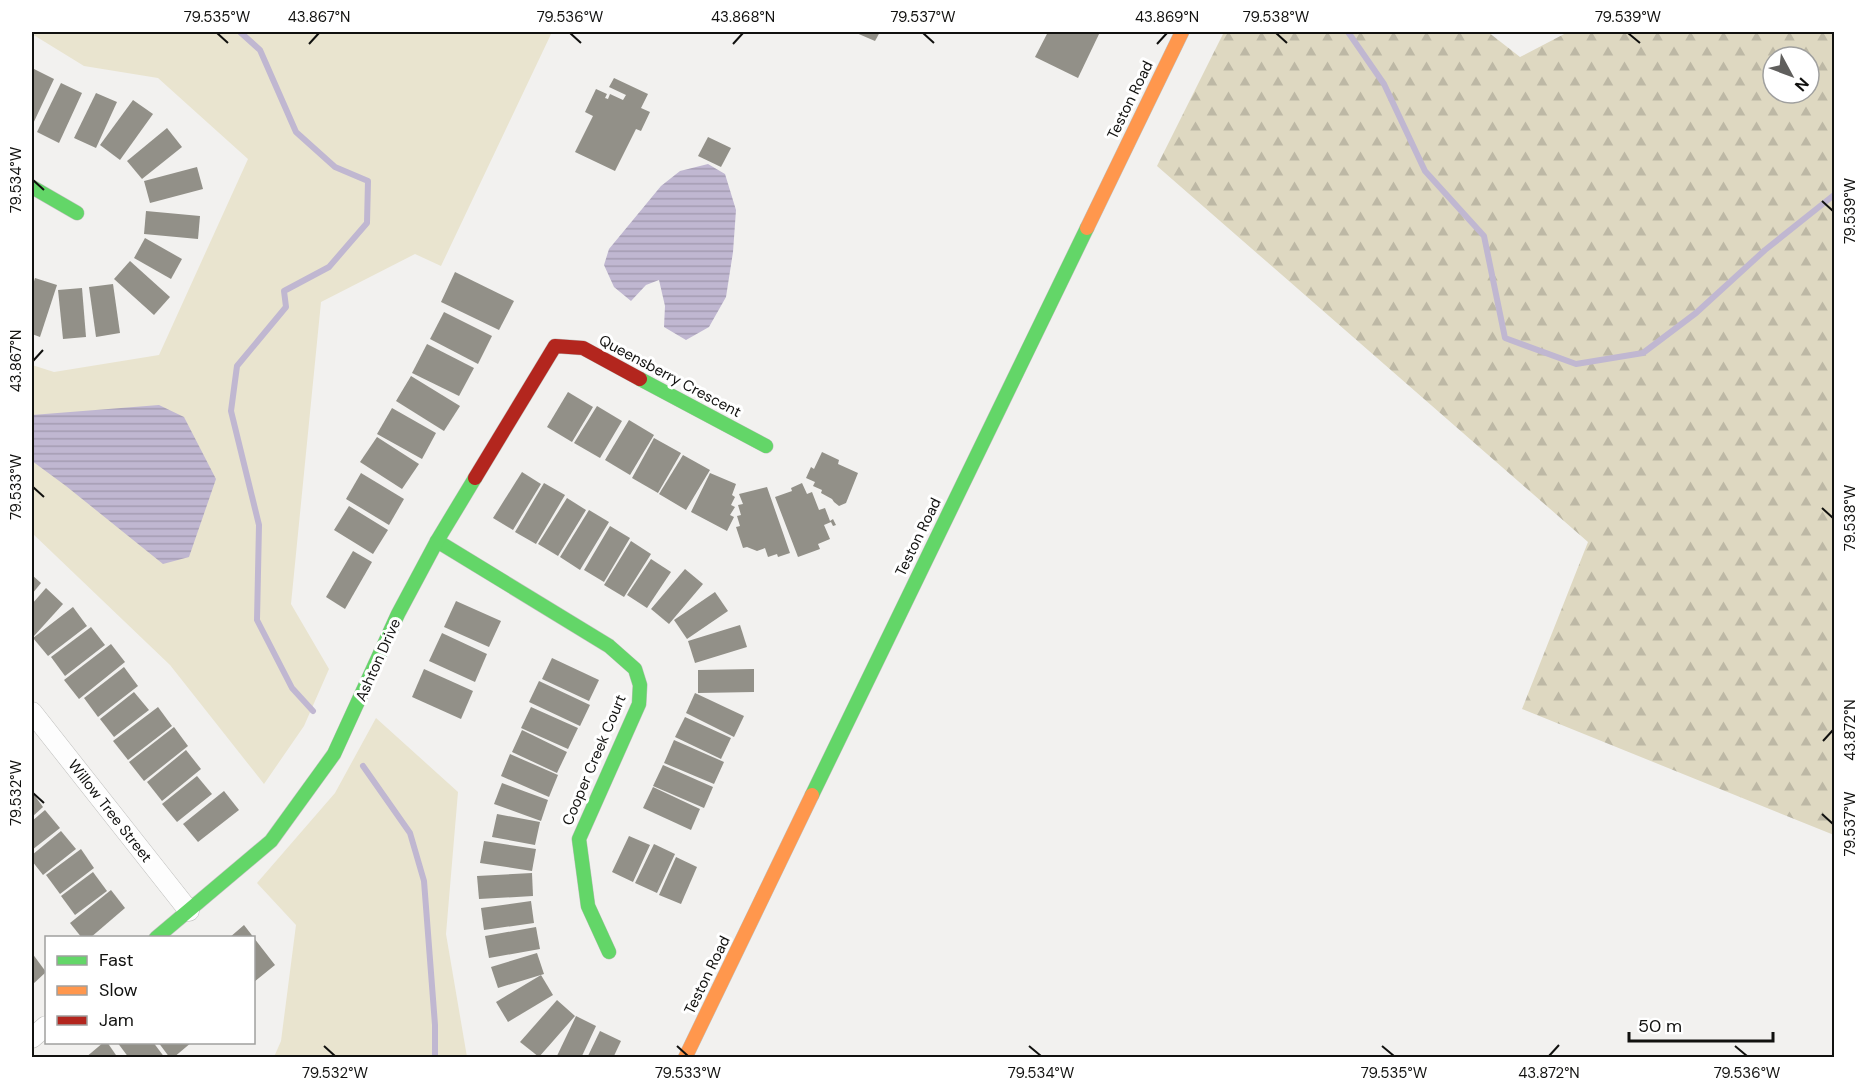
<svg xmlns="http://www.w3.org/2000/svg" width="1866" height="1089" font-family="'DM Sans',sans-serif">
	<style>
		.green { fill: #e9e4cf }
		.forest { fill: url(#forest-firs); fill-rule: evenodd }
		.water { fill: url(#water-rules) }
		.lines { fill: none; stroke-linecap: round; stroke-linejoin: round }
		.stream { stroke: #c0b7d1; stroke-width: 6 }
		.building { fill: #929088 }
		.street-casing { stroke: #c0c0be; stroke-width: 21 }
		.fast-casing { stroke: #c0c0be; stroke-width: 15 }
		.slow-casing { stroke: #c0c0be; stroke-width: 15 }
		.jam-casing { stroke: #c0c0be; stroke-width: 15 }
		.street { stroke: #fdfdfd; stroke-width: 20 }
		.fast { stroke: #63d668; stroke-width: 14 }
		.slow { stroke: #ff974d; stroke-width: 14 }
		.jam { stroke: #b3261e; stroke-width: 14 }
		.ticks { fill: none; stroke: #11110f; stroke-width: 2 }
		.labels { text-anchor: middle; dominant-baseline: central; stroke-width: 6; stroke-linejoin: round; paint-order: stroke }
		.street-label { font-size: 15px; fill: #11110f; stroke: #fff }
		.neatline { fill: none; stroke: #11110f; stroke-width: 2 }
		.ticks-label { font-size: 15px; text-anchor: middle; fill: #11110f }
	</style>
	<defs>
		<pattern id="forest-firs" width="22" height="20" patternUnits="userSpaceOnUse" patternTransform="scale(1.5)"><rect width="22" height="20" fill="#ded8c1"/><path d="M5 1l3.5 6h-7zM16 11l3.5 6h-7z" fill="#bdb8a5"/></pattern>
		<pattern id="water-rules" width="6" height="5" patternUnits="userSpaceOnUse" patternTransform="scale(1.5)"><rect width="6" height="5" fill="#c0b7d1"/><path d="M0 2.5h6" fill="none" stroke="#a49cb2"/></pattern>
	</defs>
	<rect width="100%" height="100%" fill="#f2f1ef"/>
	<g class="green">
		<path d="M32,32H552L441,266L415,254L321,302L291,604L329,669L304,726L264,784L170,665L32,533V365L54,372L159,355L248,159L158,78L84,66L32,34Z"/>
		<path d="M376,718L458,792L446,934L467,1057H274L281,1041L296,925L257,883L335,793Z"/>
	</g>
	<path class="forest" d="M1224,32H1488L1520,57L1568,32H1834V835L1522,709L1588,542L1157,166ZM1773,57H1809V93H1773Z"/>
	<g class="water">
		<path d="M708,164L725,174L736,210L733,252L726,297L709,327L686,340L664,327L665,306L659,280L646,285L631,301L614,287L604,265L609,249L661,186L680,171Z"/>
		<path d="M159,405L184,417L216,479L189,557L163,564L66,486L32,461V415Z"/>
	</g>
	<g class="lines">
		<g class="stream">
			<path d="M240,32L260,50L296,132L335,167L368,181L367,223L329,267L284,291L286,307L237,366L231,411L259,525L257,620L292,688L313,711"/>
			<path d="M1348,32L1384,84L1425,171L1484,236L1505,338L1576,364L1643,353L1696,313L1765,250L1834,195"/>
			<path d="M363,766L410,833L424,881L435,1025V1058"/>
		</g>
	</g>
	<g class="building">
		<path d="M854,32H880L875,41Z"/>
		<path d="M1048,32H1100L1078,78L1035,57Z"/>
		<path d="M32,68L54,79L32,126Z"/>
		<path d="M614,78L648,94L641,108L650,112L641,131L636,129L615,171L575,152L593,116L585,112L596,89L607,94L605,98L608,99L610,94L623,100L626,95L609,87Z"/>
		<path d="M61,83L82,93L59,143L37,132Z"/>
		<path d="M96,93L117,102L96,148L74,138Z"/>
		<path d="M133,100L153,114L120,160L100,145Z"/>
		<path d="M167,128L182,147L142,179L127,161Z"/>
		<path d="M708,137L731,148L721,167L698,156Z"/>
		<path d="M197,167L203,189L150,203L144,181Z"/>
		<path d="M146,211L200,216L198,239L144,234Z"/>
		<path d="M145,238L182,259L171,279L134,258Z"/>
		<path d="M130,261L170,297L154,315L114,279Z"/>
		<path d="M455,272L514,301L499,330L441,302Z"/>
		<path d="M35,278L57,285L40,337L32,334V288Z"/>
		<path d="M113,284L120,333L96,337L89,287Z"/>
		<path d="M82,288L86,337L63,339L58,290Z"/>
		<path d="M444,312L492,336L478,364L430,339Z"/>
		<path d="M427,344L474,368L459,396L412,373Z"/>
		<path d="M411,376L460,406L444,431L396,401Z"/>
		<path d="M568,392L593,407L572,442L547,427Z"/>
		<path d="M597,406L622,421L600,458L574,443Z"/>
		<path d="M392,408L436,433L422,459L377,434Z"/>
		<path d="M629,420L654,435L630,475L605,460Z"/>
		<path d="M377,437L419,464L402,489L360,462Z"/>
		<path d="M654,438L681,453L658,493L632,478Z"/>
		<path d="M822,452L839,460L838,464L858,473L846,503L839,506L834,502L832,499L821,493L822,490L813,486L815,482L806,478L811,467L814,469Z"/>
		<path d="M683,455L710,470L686,510L659,494Z"/>
		<path d="M522,472L541,484L513,530L493,518Z"/>
		<path d="M361,473L404,499L389,525L346,499Z"/>
		<path d="M710,473L736,484L732,495L735,497L731,505L735,507L730,515L734,517L727,531L691,512Z"/>
		<path d="M544,483L565,495L536,544L515,532Z"/>
		<path d="M802,483L807,494L812,492L819,510L825,508L830,521L833,519L836,525L833,526L831,522L824,525L830,539L818,544L820,549L798,557L775,497L792,491L791,488Z"/>
		<path d="M767,487L790,553L778,557L777,554L768,557L765,548L757,551L747,547L743,548L736,527L740,526L737,516L741,515L738,505L743,504L739,494Z"/>
		<path d="M567,498L586,510L558,556L538,544Z"/>
		<path d="M349,506L388,530L373,554L334,530Z"/>
		<path d="M589,510L609,522L580,570L560,557Z"/>
		<path d="M610,526L630,538L604,582L584,570Z"/>
		<path d="M631,541L651,554L624,597L604,585Z"/>
		<path d="M353,551L372,562L345,609L326,597Z"/>
		<path d="M651,559L671,572L647,608L627,595Z"/>
		<path d="M685,569L703,584L669,624L651,609Z"/>
		<path d="M32,575L41,583L32,594Z"/>
		<path d="M46,588L63,604L34,636L32,634V604Z"/>
		<path d="M715,592L728,611L687,639L674,620Z"/>
		<path d="M456,601L501,621L489,647L444,627Z"/>
		<path d="M73,607L87,626L48,656L33,638Z"/>
		<path d="M740,625L747,647L695,663L688,641Z"/>
		<path d="M91,627L105,645L65,676L51,657Z"/>
		<path d="M442,633L487,654L475,682L429,661Z"/>
		<path d="M111,644L125,662L79,699L64,680Z"/>
		<path d="M552,658L599,680L589,701L542,679Z"/>
		<path d="M124,667L138,686L98,717L84,698Z"/>
		<path d="M424,669L473,691L461,719L412,697Z"/>
		<path d="M754,669V692L698,693V670Z"/>
		<path d="M539,681L590,705L580,726L529,702Z"/>
		<path d="M134,692L149,710L114,737L100,719Z"/>
		<path d="M695,693L744,716L734,737L686,713Z"/>
		<path d="M158,707L172,726L128,760L113,741Z"/>
		<path d="M531,707L578,728L568,749L521,728Z"/>
		<path d="M685,717L731,738L721,759L675,737Z"/>
		<path d="M174,727L188,746L144,781L129,762Z"/>
		<path d="M522,730L567,752L557,773L512,752Z"/>
		<path d="M674,740L724,762L714,784L664,763Z"/>
		<path d="M186,750L201,769L162,801L147,782Z"/>
		<path d="M510,754L558,775L549,797L501,776Z"/>
		<path d="M663,765L713,787L704,808L653,786Z"/>
		<path d="M197,776L212,794L177,822L162,804Z"/>
		<path d="M502,783L548,800L541,821L494,804Z"/>
		<path d="M653,787L700,809L691,830L643,808Z"/>
		<path d="M224,791L239,810L198,842L183,824Z"/>
		<path d="M32,792L43,807L32,817Z"/>
		<path d="M45,810L60,828L32,850V821Z"/>
		<path d="M497,814L540,822L535,845L492,837Z"/>
		<path d="M61,831L76,849L43,875L32,861V855Z"/>
		<path d="M629,836L650,845L633,882L612,872Z"/>
		<path d="M484,841L536,849L532,871L480,863Z"/>
		<path d="M654,844L675,854L657,893L635,883Z"/>
		<path d="M81,849L94,868L60,894L46,875Z"/>
		<path d="M676,857L697,867L681,904L659,895Z"/>
		<path d="M93,872L107,891L75,915L61,896Z"/>
		<path d="M532,873L533,896L479,899L477,876Z"/>
		<path d="M111,890L125,908L90,938H82L70,923Z"/>
		<path d="M531,901L534,923L484,930L481,908Z"/>
		<path d="M244,925L275,965L254,982V938H229Z"/>
		<path d="M536,927L540,949L489,958L485,936Z"/>
		<path d="M32,953L46,972L32,985Z"/>
		<path d="M537,953L544,974L498,988L491,967Z"/>
		<path d="M541,975L553,995L508,1022L496,1002Z"/>
		<path d="M557,1000L575,1016L539,1057L520,1042Z"/>
		<path d="M576,1016L596,1026L581,1058H556Z"/>
		<path d="M600,1031L621,1041L613,1058H587Z"/>
		<path d="M104,1042H107L118,1058H85Z"/>
		<path d="M117,1042H153L165,1058H129Z"/>
		<path d="M158,1042H192L173,1058H170Z"/>
	</g>
	<g class="lines">
		<defs>
			<g id="street">
				<path d="M32,712L189,911"/>
				<path d="M32,1038L46,1026"/>
			</g>
			<g id="fast">
				<path d="M32,187L77,213"/>
				<path d="M640,379L766,446"/>
				<path d="M437,541L609,646L635,669L640,685L639,704L579,839L588,906L609,952"/>
				<path d="M812,795L1087,228"/>
				<path d="M156,938L271,841L334,754L398,614L437,541L475,478"/>
			</g>
			<g id="slow">
				<path d="M1087,228L1182,32"/>
				<path d="M685,1058L812,795"/>
			</g>
			<path id="jam" d="M475,478L555,346L583,348L640,379"/>
		</defs>
		<use href="#street" class="street-casing"/>
		<use href="#fast" class="fast-casing"/>
		<use href="#slow" class="slow-casing"/>
		<use href="#jam" class="jam-casing"/>
		<use href="#street" class="street"/>
		<use href="#fast" class="fast"/>
		<use href="#slow" class="slow"/>
		<use href="#jam" class="jam"/>
	</g>
	<path class="ticks" d="M217,33L228,43M570,33L581,43M923,33L934,43M1276,33L1287,43M1628,33L1640,43M309,44L319,33M733,44L743,33M1157,44L1167,33M33,180L44,190M1822,201L1833,211M33,361L43,350M33,487L44,497M1822,508L1833,518M1823,741L1833,730M33,793L44,803M1822,814L1833,824M324,1046L335,1056M677,1046L688,1056M1029,1046L1041,1056M1382,1046L1394,1056M1735,1046L1747,1056M1549,1056L1559,1045"/>
	<g class="labels">
		<g class="street-label">
			<text transform="translate(1130 100) rotate(-64)">Teston Road</text>
			<text transform="translate(670 376) rotate(28)">Queensberry Crescent</text>
			<text transform="translate(918 537) rotate(-64)">Teston Road</text>
			<text transform="translate(378 660) rotate(-66)">Ashton Drive</text>
			<text transform="translate(594 760) rotate(-67)">Cooper Creek Court</text>
			<text transform="translate(110 811) rotate(52)">Willow Tree Street</text>
			<text transform="translate(707 975) rotate(-64)">Teston Road</text>
		</g>
	</g>
	<rect width="1866" height="1089" fill="none" stroke="#ffffff" stroke-width="66"/>
	<rect x="45" y="936" width="210" height="108" fill="#ffffff" stroke="#a0a09f" stroke-width="1.5"/>
	<rect x="57" y="956" width="30" height="9" fill="#63d668" stroke="#a0a09f" stroke-width="1.5"/>
	<text x="99" y="966" font-size="18" fill="#11110f">Fast</text>
	<rect x="57" y="986" width="30" height="9" fill="#ff974d" stroke="#a0a09f" stroke-width="1.5"/>
	<text x="99" y="996" font-size="18" fill="#11110f">Slow</text>
	<rect x="57" y="1016" width="30" height="9" fill="#b3261e" stroke="#a0a09f" stroke-width="1.5"/>
	<text x="99" y="1026" font-size="18" fill="#11110f">Jam</text>
	<g transform="translate(1791 75) rotate(131)"><circle r="28" fill="#ffffff" stroke="#a0a09f" stroke-width="1.5"/>
	<path d="M0-4.5L10 22L0 15L-10 22Z" fill="#605f5d"/>
	<text y="-9" font-size="16" font-weight="bold" text-anchor="middle" fill="#11110f">N</text>
	</g>
	<path d="M1629 1032v9h144v-9" fill="none" stroke="#11110f" stroke-width="3"/>
	<text x="1638" y="1032" font-size="18" fill="#11110f" stroke="#ffffff" stroke-width="4.5" paint-order="stroke">50 m</text>
	<rect x="33" y="33" width="1800" height="1023" class="neatline"/>
	<g class="ticks-label">
		<text x="217" y="22">79.535°W</text>
		<text x="319" y="22">43.867°N</text>
		<text x="570" y="22">79.536°W</text>
		<text x="743" y="22">43.868°N</text>
		<text x="923" y="22">79.537°W</text>
		<text x="1167" y="22">43.869°N</text>
		<text x="1276" y="22">79.538°W</text>
		<text x="1628" y="22">79.539°W</text>
		<text transform="translate(16 180) rotate(-90)" y="5">79.534°W</text>
		<text transform="translate(1850 211) rotate(-90)" y="5">79.539°W</text>
		<text transform="translate(16 361) rotate(-90)" y="5">43.867°N</text>
		<text transform="translate(16 487) rotate(-90)" y="5">79.533°W</text>
		<text transform="translate(1850 518) rotate(-90)" y="5">79.538°W</text>
		<text transform="translate(1850 730) rotate(-90)" y="5">43.872°N</text>
		<text transform="translate(16 793) rotate(-90)" y="5">79.532°W</text>
		<text transform="translate(1850 824) rotate(-90)" y="5">79.537°W</text>
		<text x="335" y="1078">79.532°W</text>
		<text x="688" y="1078">79.533°W</text>
		<text x="1041" y="1078">79.534°W</text>
		<text x="1394" y="1078">79.535°W</text>
		<text x="1549" y="1078">43.872°N</text>
		<text x="1747" y="1078">79.536°W</text>
	</g>
</svg>
